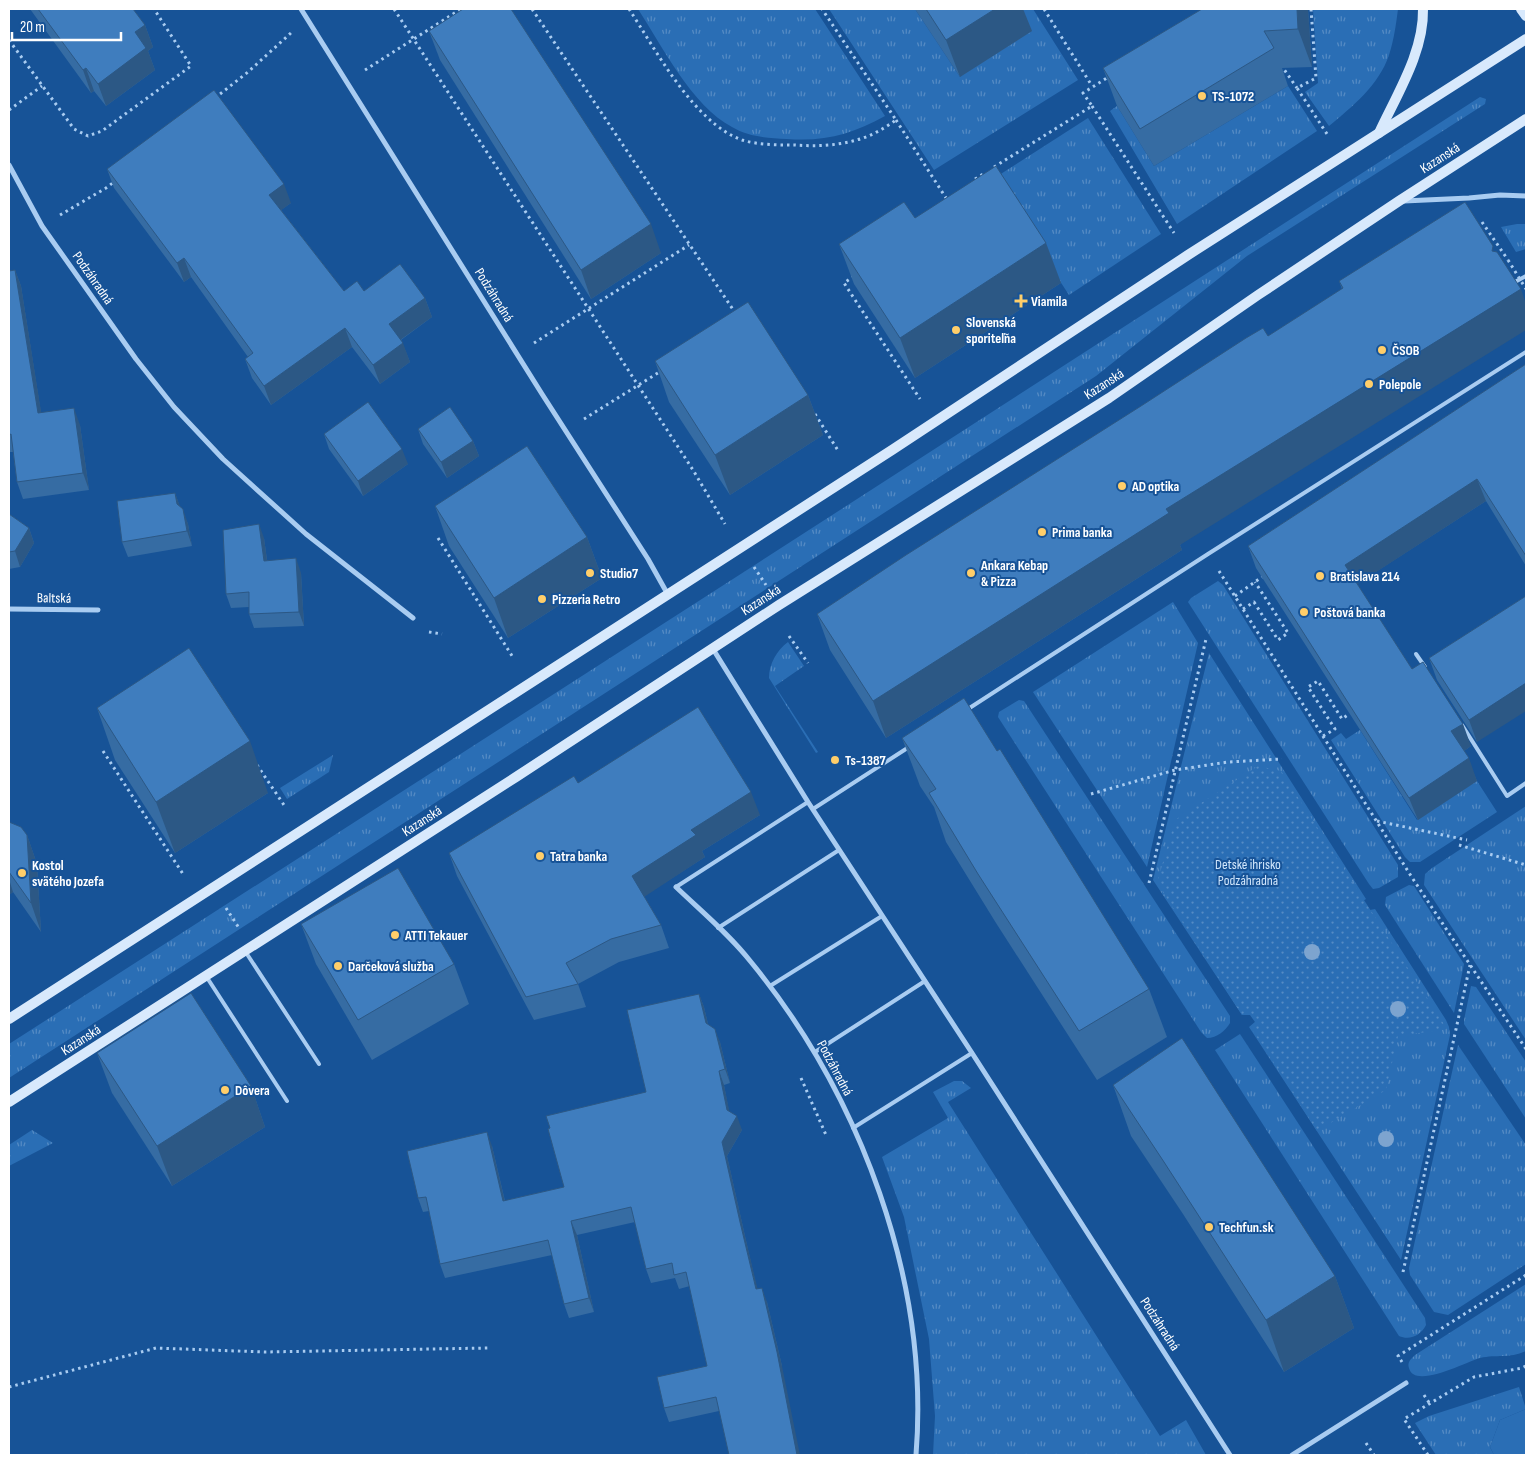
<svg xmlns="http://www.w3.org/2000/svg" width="1535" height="1464" font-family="'Sofia Sans Condensed',sans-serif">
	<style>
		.grass { fill: url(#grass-tufts) }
		.park { fill: url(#park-dots) }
		.garden { fill: #2a6eb5 }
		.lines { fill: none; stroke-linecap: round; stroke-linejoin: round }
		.path { stroke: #a9ccf1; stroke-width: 3; stroke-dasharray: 2.5 4; stroke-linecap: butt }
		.lane { stroke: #a9ccf1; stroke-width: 4 }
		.street { stroke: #a9ccf1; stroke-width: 5 }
		.secondary { stroke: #d8e9fc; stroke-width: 10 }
		.path-bridge { stroke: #a9ccf1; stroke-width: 3; stroke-dasharray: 2.5 4; stroke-linecap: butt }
		.tree { fill: #7da4cf }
		.wall { fill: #366ca3 }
		.shaded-wall { fill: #2c5885 }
		.building { fill: #3f7dbe; stroke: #2c5885 }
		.poi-dot { fill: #ffce6a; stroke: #175397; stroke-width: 2 }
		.labels { text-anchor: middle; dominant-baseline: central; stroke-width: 4; stroke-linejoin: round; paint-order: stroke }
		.poi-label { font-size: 14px; font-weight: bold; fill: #fff; stroke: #175397; text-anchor: start }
		.street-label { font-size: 14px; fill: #fff; stroke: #175397 }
		.park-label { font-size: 14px; fill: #d1e6fc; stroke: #175397 }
	</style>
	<defs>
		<pattern id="grass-tufts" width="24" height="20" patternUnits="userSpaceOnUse" patternTransform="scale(1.25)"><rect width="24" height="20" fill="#2a6eb5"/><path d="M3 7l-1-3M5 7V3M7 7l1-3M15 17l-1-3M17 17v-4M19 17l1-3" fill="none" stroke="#558bc4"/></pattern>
		<pattern id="park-dots" width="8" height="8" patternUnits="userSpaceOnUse" patternTransform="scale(1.25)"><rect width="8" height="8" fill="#2a6eb5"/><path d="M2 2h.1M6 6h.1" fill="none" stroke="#558bc4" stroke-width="1.8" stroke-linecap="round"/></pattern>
	</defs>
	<rect width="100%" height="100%" fill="#175397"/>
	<g class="grass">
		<path d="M638,9H815L885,116C852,134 825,142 787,139C768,138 749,137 732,127C692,106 662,46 638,9Z"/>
		<path d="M829,9H915L960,77L1017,9H1033L1078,80L934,170Z"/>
		<path d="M1313,9H1398C1396,24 1394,40 1389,55C1379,85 1352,107 1329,126L1305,92L1318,83Z"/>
		<path d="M1288,86L1317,131L1177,224L1110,111L1117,106L1154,166Z"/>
		<path d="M1480,97L1486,99L1485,104L1247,256L1096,376L9,1078V1044L761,561Z"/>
		<path d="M1088,118L1161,234L1069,295L1011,206L996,177Z"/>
		<path d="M1517,224H1526V249L1516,252L1501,227Z"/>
		<path d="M1218,581L1223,585L1398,865V877L1379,888L1373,889L1369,884L1188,602L1191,598Z"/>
		<path d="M1173,602L1198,643L1147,867L1033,692Z"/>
		<path d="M788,642L804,666L775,686L818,752L816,753L769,678C769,664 777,650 788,642Z"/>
		<path d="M1209,653L1366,899L1337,917L1250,1015H1242L1153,880Z"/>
		<path d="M1019,700L1024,701L1230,1016V1023C1225,1031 1217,1038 1207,1038L1201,1032L998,717L999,712Z"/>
		<path d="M1360,730L1417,820L1477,781L1497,812L1420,862H1410L1405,857L1331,740L1341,733L1346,739Z"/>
		<path d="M333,755L329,772L287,799L280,788Z"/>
		<path d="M1526,806V1040L1424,885L1425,874L1432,868Z"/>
		<path d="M1409,885L1414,886L1464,964L1454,1013L1385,905L1386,897Z"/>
		<path d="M1375,909L1446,1020L1449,1027L1450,1035L1401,1260L1249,1027L1262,1016L1370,910Z"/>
		<path d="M1471,986L1476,987L1526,1062V1119L1464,1024V1020Z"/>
		<path d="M1240,1034L1425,1318L1426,1325C1421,1335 1410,1341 1399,1336L1215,1050Z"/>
		<path d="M1458,1045L1526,1145V1264L1448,1315L1434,1312L1410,1275L1409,1268Z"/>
		<path d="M954,1081H962L971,1088L948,1102L1160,1436L1186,1420L1206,1455H933L935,1416L929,1339L904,1217L882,1157L948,1118L933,1092Z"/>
		<path d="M32,1130L53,1143L9,1166V1145Z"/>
		<path d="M1526,1284V1351C1508,1359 1497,1354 1480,1358C1468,1361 1414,1390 1409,1368C1407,1362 1411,1359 1415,1355Z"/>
		<path d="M1519,1387L1526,1409L1500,1420L1490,1447L1494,1455H1436L1415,1423L1429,1416Z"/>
	</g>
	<path class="park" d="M1258,766L1281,771L1447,1029L1398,1036L1386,1090L1317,1131L1253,1031L1255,1022L1250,1015H1242L1157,883L1175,820Z"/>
	<path class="garden" d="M1526,1409V1455H1494L1490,1447L1500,1420Z"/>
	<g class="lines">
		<g class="path">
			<path d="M394,9L693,470L725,524"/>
			<path d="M532,9L736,314"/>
			<path d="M629,9C656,50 694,123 742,140C758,145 778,145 795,145C821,147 849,145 873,134C881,130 889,125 896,120L822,9"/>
			<path d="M1044,9L1092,86"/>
			<path d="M1311,9L1316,78L1297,88L1327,134"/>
			<path d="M9,40L74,129L88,136L102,131L191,66L154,9"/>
			<path d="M1281,65L1297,88"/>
			<path d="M365,70L461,9"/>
			<path d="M215,98L248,72L292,32"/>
			<path d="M1092,106L1174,233"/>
			<path d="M9,110L42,86"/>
			<path d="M896,120L946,198"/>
			<path d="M994,167L1092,106L1083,93L1110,76"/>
			<path d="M975,179L985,173"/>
			<path d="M60,215L106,188L114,182"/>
			<path d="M1482,222L1508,260"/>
			<path d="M854,276L844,283L920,399"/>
			<path d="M534,343L689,245"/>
			<path d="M815,414L839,452"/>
			<path d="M584,419L661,371"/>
			<path d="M438,538L514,659"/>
			<path d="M754,567L766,585"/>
			<path d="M1219,571L1411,876L1526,1049"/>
			<path d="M1235,596L1262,577"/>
			<path d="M1243,609L1254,602L1278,640L1288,633L1255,582"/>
			<path d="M429,632L442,634"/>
			<path d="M789,636L808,663"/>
			<path d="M1323,736L1335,729L1308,687L1318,681L1342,719L1349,714"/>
			<path d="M103,751L183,874"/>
			<path d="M257,765L286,808"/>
			<path d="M1091,794L1175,770L1228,762L1282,759"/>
			<path d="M1377,821L1467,840"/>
			<path d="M1459,845L1526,865"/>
			<path d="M1149,883L1206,639"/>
			<path d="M226,908L239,928"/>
			<path d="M801,1078L826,1135"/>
			<path d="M1403,1272L1470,965"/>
			<path d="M1402,1362L1398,1356L1526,1275"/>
			<path d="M9,1387L156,1348L264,1352L488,1348"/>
			<path d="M1424,1395L1430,1404"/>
			<path d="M1366,1443L1374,1455"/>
			<path d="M1428,1455L1404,1419L1474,1377L1522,1368L1526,1366"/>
		</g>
		<g class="lane">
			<path d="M1513,283L1526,276"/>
			<path d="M1416,654L1425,667"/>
			<path d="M968,709L1208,554L1526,352"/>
			<path d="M1462,725L1507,796L1526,783"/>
			<path d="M813,809L909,747"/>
			<path d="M676,887L808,802"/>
			<path d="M718,928L839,850"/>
			<path d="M245,951L319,1064"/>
			<path d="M206,976L287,1101"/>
			<path d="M770,986L882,916"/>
			<path d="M815,1052L925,981"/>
			<path d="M853,1128L972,1053"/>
		</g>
		<g class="street">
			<path d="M301,9L542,394L648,559L667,593"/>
			<path d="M9,165L42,226L136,359L174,407L223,459L306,534L413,618"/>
			<path d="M1404,201L1469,198L1500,195L1526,196"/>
			<path d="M9,609L98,610"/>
			<path d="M713,649L808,802L972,1053L1230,1455"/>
			<path d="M676,887C701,911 729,934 751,962C860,1095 930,1281 916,1455"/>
			<path d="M1292,1455L1406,1383"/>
		</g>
		<g class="secondary">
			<path d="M1521,9L1526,16"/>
			<path d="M1379,133C1397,94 1424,52 1423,9"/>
			<path d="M9,1019L892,450L1188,255L1526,39"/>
			<path d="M9,1102L516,777L779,605L1109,398L1258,295L1399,201L1526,119"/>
		</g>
		<path class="path-bridge" d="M1508,260L1526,289"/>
	</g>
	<g class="tree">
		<circle cx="1312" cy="952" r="8"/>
		<circle cx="1398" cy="1009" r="8"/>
		<circle cx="1386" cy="1139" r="8"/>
	</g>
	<g class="wall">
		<path d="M30,9H133L145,25L153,47L148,51L155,70L106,106L94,91L91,93Z"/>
		<path d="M915,9H1023L1032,31L960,77Z"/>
		<path d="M1202,9H1308L1312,67L1282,68L1288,86L1154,166L1117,106L1103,68Z"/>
		<path d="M429,31L661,253L591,299L440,60Z"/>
		<path d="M107,169L291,203L281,210L344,291H364L425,298L432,317L401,340L410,362L380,384L352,347L271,405L252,378L245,359L248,357L191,277L184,282L114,188Z"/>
		<path d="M1046,243L1061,283L915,378L854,284L839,244Z"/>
		<path d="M1495,252L1180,545L1182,550L886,738L830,650L817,614L1268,336L1342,289L1339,281Z"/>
		<path d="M15,270L21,286L41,413L80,425L89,490L23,499L17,482L13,452H9V271Z"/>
		<path d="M655,361L808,395L823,435L730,495L669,402Z"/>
		<path d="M1526,364V566L1486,501L1357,584L1412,669L1471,746L1464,751L1477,781L1418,820L1256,568L1248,546Z"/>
		<path d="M418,429L473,441L479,456L447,478L423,444Z"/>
		<path d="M324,434L408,464L363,496L329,449Z"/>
		<path d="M175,493L180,507L188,524L192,546L128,557L122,542Z"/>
		<path d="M435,506L587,537L602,578L508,638L449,546Z"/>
		<path d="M9,514L29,528L34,543L20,567L9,569Z"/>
		<path d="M264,538L267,560L301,573L304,626L254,628L249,614V607L231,608L226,594Z"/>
		<path d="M1526,596L1477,742L1437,680L1429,658Z"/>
		<path d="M97,708L268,793L175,853L115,760Z"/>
		<path d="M902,738L997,751L1149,989L1167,1037L1097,1080L996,923L946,842L934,807L920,786Z"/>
		<path d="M578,783L760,815L702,851L705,857L644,896L661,925L669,948L619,962L578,984L586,1007L534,1020L457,876L449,853Z"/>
		<path d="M9,822L27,835L37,864L41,932L13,892L9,895Z"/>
		<path d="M301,924L454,964L469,1004L372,1060L316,964Z"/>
		<path d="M699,994L704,1007L708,1024L720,1042L730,1083L724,1085L729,1112L742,1130L727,1156L745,1236L757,1289L767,1302L782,1366L719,1411L669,1422L664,1408L707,1366L690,1286L679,1289L675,1278L651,1283L646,1269L635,1222L577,1235L594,1312L569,1318L564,1304L552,1255L445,1278L440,1264L429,1211L423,1212L418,1198L492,1146L505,1201L564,1187L646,1092Z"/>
		<path d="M97,1053L251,1086L265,1127L172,1186L112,1093Z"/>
		<path d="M1113,1085L1335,1276L1354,1328L1284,1372L1183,1214L1131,1136Z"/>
	</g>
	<g class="shaded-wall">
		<path d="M995,9H1023L1032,31L960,77L946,40Z"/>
		<path d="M1297,9H1308L1312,67L1298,29Z"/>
		<path d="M145,25L153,47L148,51L155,70L106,106L98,84L135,32Z"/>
		<path d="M86,68L94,91L91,93L83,70Z"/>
		<path d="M284,184L291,203L276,214L269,195Z"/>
		<path d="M651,224L661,253L591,299L581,270Z"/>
		<path d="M1046,243L1061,283L915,378L900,338Z"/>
		<path d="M184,258L191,277L184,282L177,263Z"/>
		<path d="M15,270L21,286L44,430L38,413Z"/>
		<path d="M1521,289L1526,304V330L1180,545L1182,550L886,738L873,701L1166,509Z"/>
		<path d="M425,298L432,317L396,343L389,324Z"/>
		<path d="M345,328L352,347L271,405L264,386Z"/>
		<path d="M403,343L410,362L380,384L373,365Z"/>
		<path d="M808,395L823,435L730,495L715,455Z"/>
		<path d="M74,408L80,425L89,490L83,473Z"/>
		<path d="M473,441L479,456L447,478L441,462Z"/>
		<path d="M402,449L408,464L363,496L358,481Z"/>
		<path d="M1477,479L1486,501L1353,587L1345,565Z"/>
		<path d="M175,493L181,509L177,504Z"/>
		<path d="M183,509L188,524L192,546L187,531Z"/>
		<path d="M259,524L264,538L269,575L264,561Z"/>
		<path d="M29,528L34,543L20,567L15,551Z"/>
		<path d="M587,537L602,578L508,638L494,598Z"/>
		<path d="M296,558L301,573L304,626L299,612Z"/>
		<path d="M1526,683V711L1477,742L1469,720Z"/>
		<path d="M1463,724L1471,746L1460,754L1451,731Z"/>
		<path d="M250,741L268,793L175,853L156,802Z"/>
		<path d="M1469,758L1477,781L1418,820L1409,798Z"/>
		<path d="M751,792L760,815L702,851L705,857L641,899L632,876L691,830Z"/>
		<path d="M27,835L37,864L41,932L31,903Z"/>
		<path d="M9,879L13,892L9,895Z"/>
		<path d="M699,994L704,1007L711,1037L706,1023Z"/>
		<path d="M715,1029L720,1042L730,1083L725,1069Z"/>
		<path d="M719,1071L724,1085L732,1124L727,1110Z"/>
		<path d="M251,1086L265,1127L172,1186L157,1146Z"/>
		<path d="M737,1116L742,1130L727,1156L745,1236L761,1303L756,1289L740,1222L722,1142Z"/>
		<path d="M487,1132L492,1146L508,1215L503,1201Z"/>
		<path d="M571,1221L577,1235L594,1312L589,1298Z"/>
		<path d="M1335,1276L1354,1328L1284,1372L1266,1320Z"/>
		<path d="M762,1288L767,1302L782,1366L800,1455H797Z"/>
	</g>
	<g class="building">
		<path d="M38,9H133L145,25L135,32L146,48L98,84L86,68L83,70Z"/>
		<path d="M463,9H511L651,224L581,270L429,31Z"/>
		<path d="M926,9H995L946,40Z"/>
		<path d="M1202,9H1297L1298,29L1264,31L1274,48L1140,129L1103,68Z"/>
		<path d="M214,90L284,184L269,195L344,291L357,281L364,291L400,264L425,298L389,324L403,343L373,365L345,328L264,386L245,359L253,353L184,258L177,263L107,169Z"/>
		<path d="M996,166L1046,243L900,338L839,244L904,202L915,218Z"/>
		<path d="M1465,202L1493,246L1492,251L1497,252L1521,289L1166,509L1169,513L873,701L817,614L906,555L1141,406L1246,338L1263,328L1268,336L1343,288L1339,281Z"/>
		<path d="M15,270L38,413L74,408L83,473L17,482L11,434L9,435V271Z"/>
		<path d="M748,302L808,395L715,455L655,361Z"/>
		<path d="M1526,364V556L1477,479L1345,565L1412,669L1423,662L1463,724L1451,731L1469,758L1409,798L1248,546Z"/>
		<path d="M368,402L402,449L358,481L324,434Z"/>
		<path d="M450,407L473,441L441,462L418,429Z"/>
		<path d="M527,446L587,537L494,598L435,506Z"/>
		<path d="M175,493L177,504L183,509L187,531L122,542L117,501Z"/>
		<path d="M9,514L29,528L15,551L9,552Z"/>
		<path d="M259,524L264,561L296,558L299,612L249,614V592L226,594L223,530Z"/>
		<path d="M1526,596V683L1469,720L1429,658Z"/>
		<path d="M189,648L250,741L156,802L97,708Z"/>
		<path d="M964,698L997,751L1000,749L1149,989L1079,1031L978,874L929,793L936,789L902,738Z"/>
		<path d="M698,707L751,792L691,830L696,835L632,876L661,925L611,939L566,963L578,984L526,997L449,853L574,776L578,783Z"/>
		<path d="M9,822L21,827L27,835L31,903L9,872Z"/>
		<path d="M398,868L454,964L358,1020L301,924Z"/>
		<path d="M191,993L251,1086L157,1146L97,1053Z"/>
		<path d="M699,994L706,1023L715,1029L725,1069L719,1071L727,1110L737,1116L722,1142L740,1222L756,1289L762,1288L777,1352L797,1455H729L716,1397L664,1408L657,1377L707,1366L686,1272L674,1275L672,1263L646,1269L631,1207L571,1221L589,1298L564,1304L548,1240L440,1264L426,1197L418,1198L407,1151L487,1132L503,1201L564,1187L548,1129L550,1128L546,1116L646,1092L627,1010Z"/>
		<path d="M1182,1038L1335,1276L1266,1320L1164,1162L1113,1085Z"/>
	</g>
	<g class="poi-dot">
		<circle cx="1202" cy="96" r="5"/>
		<path d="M1018.5 293.5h5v5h5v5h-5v5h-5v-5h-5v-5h5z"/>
		<circle cx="956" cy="330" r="5"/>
		<circle cx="1382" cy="350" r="5"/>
		<circle cx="1369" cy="384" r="5"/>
		<circle cx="1122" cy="486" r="5"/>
		<circle cx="1042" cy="532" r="5"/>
		<circle cx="590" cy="573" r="5"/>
		<circle cx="971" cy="573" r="5"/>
		<circle cx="1320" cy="576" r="5"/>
		<circle cx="542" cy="599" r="5"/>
		<circle cx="1304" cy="612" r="5"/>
		<circle cx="835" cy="760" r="5"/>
		<circle cx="540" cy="856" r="5"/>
		<circle cx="22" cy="873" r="5"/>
		<circle cx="395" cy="935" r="5"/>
		<circle cx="338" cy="966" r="5"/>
		<circle cx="225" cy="1090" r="5"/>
		<circle cx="1209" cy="1227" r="5"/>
	</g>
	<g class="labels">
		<g class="poi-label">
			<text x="1212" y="96">TS-1072</text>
			<text x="1031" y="301">Viamila</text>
			<text x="966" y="322">Slovenská<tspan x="966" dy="16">sporiteľňa</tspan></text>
			<text x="1392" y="350">ČSOB</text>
			<text x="1379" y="384">Polepole</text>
			<text x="1132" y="486">AD optika</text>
			<text x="1052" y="532">Prima banka</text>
			<text x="981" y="565">Ankara Kebap<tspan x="981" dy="16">&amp; Pizza</tspan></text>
			<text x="600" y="573">Studio7</text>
			<text x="1330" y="576">Bratislava 214</text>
			<text x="552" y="599">Pizzeria Retro</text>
			<text x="1314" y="612">Poštová banka</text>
			<text x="845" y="760">Ts-1387</text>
			<text x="550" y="856">Tatra banka</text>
			<text x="32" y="865">Kostol<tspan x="32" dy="16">svätého Jozefa</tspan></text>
			<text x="405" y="935">ATTI Tekauer</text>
			<text x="348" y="966">Darčeková služba</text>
			<text x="235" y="1090">Dôvera</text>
			<text x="1219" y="1227">Techfun.sk</text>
		</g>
		<g class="street-label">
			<text transform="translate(1440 158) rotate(-33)">Kazanská</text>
			<text transform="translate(93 278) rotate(55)">Podzáhradná</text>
			<text transform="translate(494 295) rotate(58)">Podzáhradná</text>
			<text transform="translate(1104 384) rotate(-33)">Kazanská</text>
			<text transform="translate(54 598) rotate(1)">Baltská</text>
			<text transform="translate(761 600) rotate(-33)">Kazanská</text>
			<text transform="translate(422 821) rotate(-33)">Kazanská</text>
			<text transform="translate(81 1040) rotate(-33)">Kazanská</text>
			<text transform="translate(835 1068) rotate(62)">Podzáhradná</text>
			<text transform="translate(1160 1324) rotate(57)">Podzáhradná</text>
		</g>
		<g class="park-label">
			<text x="1248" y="864">Detské ihrisko<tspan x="1248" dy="16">Podzáhradná</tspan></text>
		</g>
	</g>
	<rect width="1535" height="1464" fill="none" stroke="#ffffff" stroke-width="20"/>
	<path d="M12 32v8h109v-8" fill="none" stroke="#ffffff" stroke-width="2.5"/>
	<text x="20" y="32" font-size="15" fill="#ffffff" stroke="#175397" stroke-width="4" paint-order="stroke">20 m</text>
</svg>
